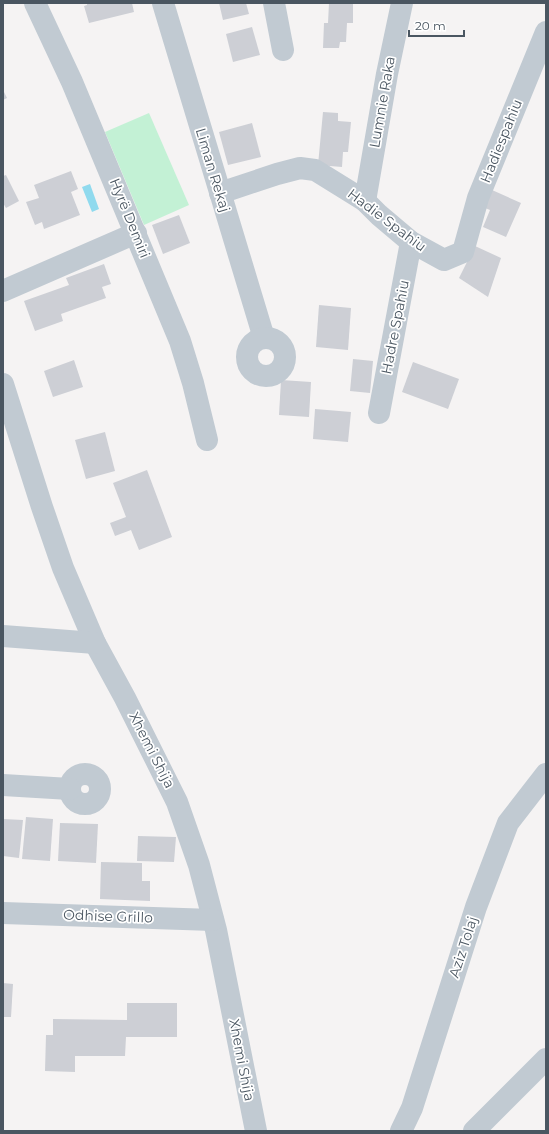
<svg xmlns="http://www.w3.org/2000/svg" width="549" height="1134" font-family="Montserrat,sans-serif">
	<style>
		.green { fill: #c3f1d5 }
		.water { fill: #90daee }
		.building { fill: #cdcfd5 }
		.lines { fill: none; stroke-linecap: round; stroke-linejoin: round }
		.minor { stroke: #c1cad2; stroke-width: 22 }
		.labels { text-anchor: middle; dominant-baseline: central; stroke-width: 3.5; stroke-linejoin: round; paint-order: stroke }
		.street-label { font-size: 14px; fill: #4a5661; stroke: #fff }
	</style>
	<rect width="100%" height="100%" fill="#f5f3f3"/>
	<path class="green" d="M149,113L189,205L144,225L105,132Z"/>
	<path class="water" d="M90,184L99,209L92,212L82,187Z"/>
	<g class="building">
		<path d="M87,3H132L134,12L89,23L84,6L87,5Z"/>
		<path d="M219,3H246L249,14L223,20Z"/>
		<path d="M329,3H353V23H347L346,42H340L339,48H323L324,23H328Z"/>
		<path d="M252,27L260,55L233,62L226,34Z"/>
		<path d="M3,90L7,98L3,100Z"/>
		<path d="M323,112L338,113V121L351,122L348,152H343L342,167L318,165Z"/>
		<path d="M252,123L261,157L228,165L219,132Z"/>
		<path d="M71,171L78,189L71,192L80,215L44,229L42,222L35,225L26,202L39,198L34,185Z"/>
		<path d="M6,175L19,201L6,208L3,203V176Z"/>
		<path d="M492,190L521,203L506,237L483,227L490,210L485,208Z"/>
		<path d="M179,215L190,243L163,254L152,225Z"/>
		<path d="M475,246L501,258L488,297L459,278Z"/>
		<path d="M104,264L111,284L102,287L106,298L61,314L63,321L35,331L24,301L69,285L66,278Z"/>
		<path d="M319,305L351,308L348,350L316,347Z"/>
		<path d="M353,359L373,361L370,393L350,391Z"/>
		<path d="M74,360L83,387L53,397L44,371Z"/>
		<path d="M413,362L459,379L448,409L402,392Z"/>
		<path d="M281,380L311,382L309,417L279,415Z"/>
		<path d="M315,409L351,412L348,442L313,439Z"/>
		<path d="M105,432L115,471L86,479L75,440Z"/>
		<path d="M147,470L172,537L139,550L131,530L115,536L110,523L126,517L113,483Z"/>
		<path d="M26,817L53,819L50,861L22,859Z"/>
		<path d="M3,819L23,820L19,858L3,856Z"/>
		<path d="M60,823L98,824L96,863L58,861Z"/>
		<path d="M138,836L176,837L174,862L137,861Z"/>
		<path d="M101,862L142,863V881H150V901L100,899Z"/>
		<path d="M3,983L13,984L11,1017H3Z"/>
		<path d="M127,1003H177V1037H126L125,1056H75V1072L45,1071L46,1035H53V1019L127,1020Z"/>
	</g>
	<g class="lines">
		<g class="minor">
			<path d="M35,3L72,82L180,341L193,383L207,440"/>
			<path d="M163,3L264,338"/>
			<path d="M274,3L283,50"/>
			<path d="M220,193L277,174L300,168L315,170L365,201L379,215L411,242L444,260L463,252L478,198L546,32"/>
			<path d="M365,201L387,74L402,3"/>
			<path d="M3,291L136,233"/>
			<circle cx="266" cy="357" r="19"/>
			<path d="M3,384L42,507L63,568L95,643L125,698L177,802L199,865L216,930L256,1131"/>
			<path d="M379,413L411,242"/>
			<path d="M3,636L95,643"/>
			<circle cx="85" cy="789" r="15"/>
			<path d="M3,785L70,789"/>
			<path d="M3,913L213,920"/>
			<path d="M401,1131L412,1108L476,907L508,823L546,774"/>
			<path d="M474,1131L546,1059"/>
		</g>
	</g>
	<g class="labels">
		<g class="street-label">
			<text transform="translate(382 102) rotate(-80)">Lumnie Raka</text>
			<text transform="translate(501 141) rotate(-68)">Hadiespahiu</text>
			<text transform="translate(213 170) rotate(73)">Liman Rekaj</text>
			<text transform="translate(130 218) rotate(68)">Hyrë Demiri</text>
			<text transform="translate(387 220) rotate(37)">Hadie Spahiu</text>
			<text transform="translate(395 327) rotate(-79)">Hadre Spahiu</text>
			<text transform="translate(152 750) rotate(63)">Xhemi Shija</text>
			<text transform="translate(108 916) rotate(2)">Odhise Grillo</text>
			<text transform="translate(463 947) rotate(-72)">Aziz Tolaj</text>
			<text transform="translate(242 1060) rotate(79)">Xhemi Shija</text>
		</g>
	</g>
	<rect width="549" height="1134" fill="none" stroke="#4a5661" stroke-width="8"/>
	<path d="M409 30v6h55v-6" fill="none" stroke="#4a5661" stroke-width="2"/>
	<text x="415" y="30" font-size="12" fill="#4a5661" stroke="#ffffff" stroke-width="3" paint-order="stroke">20 m</text>
</svg>
